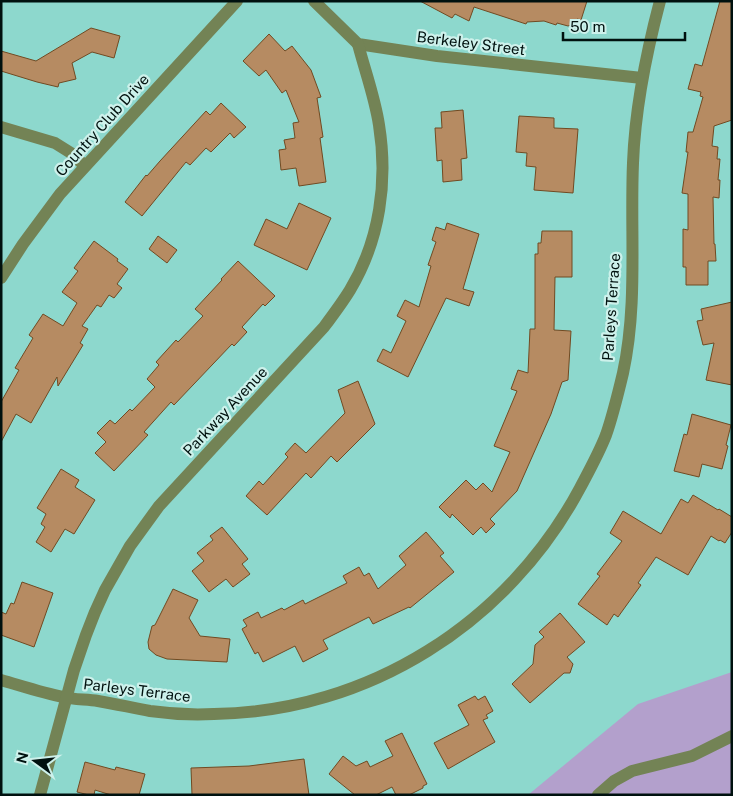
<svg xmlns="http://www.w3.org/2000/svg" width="733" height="796" font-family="'Public Sans',sans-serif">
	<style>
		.green { fill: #b3a0cc }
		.building { fill: #b68b62; stroke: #714a22 }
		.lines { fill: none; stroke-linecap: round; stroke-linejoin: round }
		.minor { stroke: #738355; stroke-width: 12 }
		.labels { text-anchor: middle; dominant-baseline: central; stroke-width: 4.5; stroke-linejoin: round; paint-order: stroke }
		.street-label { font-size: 15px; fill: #00110f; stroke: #cdf1eb }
	</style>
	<rect width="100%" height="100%" fill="#8dd8cd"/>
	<path class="green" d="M732,672V795H528L638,704Z"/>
	<g class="building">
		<path d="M420,1H587L581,20L577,19L571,25L568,26L557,23L556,25L544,21L527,22L526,24L474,7L469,21L455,14L452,18Z"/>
		<path d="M720,1H732V120L714,126L712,146L718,147L717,159H720L718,180H720L719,198L713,197L714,244H715L716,261H708V285H686V267H683V229L688,230V194L682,193L688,152H686L688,132H693L703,97L700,96L701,92L688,89L695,64L702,66Z"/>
		<path d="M91,28L120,36L114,58L92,52L72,63L76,79L59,83L58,87L37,82L1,71V51L36,61Z"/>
		<path d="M269,34L285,51L292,46L311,70L321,97L317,98L323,137L320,138L326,182L299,186L296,168L281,170L279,150L286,149L284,140L295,138L293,123L299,122L286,90L282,93L266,70L259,76L243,61Z"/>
		<path d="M221,103L246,127L234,138L230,133L211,152L206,148L190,165L186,162L142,216L125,202L146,175L147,176L160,161L206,111L210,115Z"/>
		<path d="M463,110L467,158L461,159L462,180L443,182L442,160L437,161L435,128H442L441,112Z"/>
		<path d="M519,116L554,118V128L578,129L573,193L534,190L536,167L526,166L527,153L516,152Z"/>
		<path d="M299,203L331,218L307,270L254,245L266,219L287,229Z"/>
		<path d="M447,223L479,234L463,289L474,292L469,306L446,298L408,377L377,361L383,349L391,353L406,321L397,316L405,300L419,307L431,266L428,265L436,242L432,240L436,227L445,230Z"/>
		<path d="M542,231H572V277H555L554,330L571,331L568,380L562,382L551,414L517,491L490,519L495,524L486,533L481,527L473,535L452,514L450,518L439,507L466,480L476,490L483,483L492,492L510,452L494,446L517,391L511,389L518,370L528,373L530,329H535V254H538V243H541Z"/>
		<path d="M158,236L177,250L167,263L149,249Z"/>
		<path d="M94,241L118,259L117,261L128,269L117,284L122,288L114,298L109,295L101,307L97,305L82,326L88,329L80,343L83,345L58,386L57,377L31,423L16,414L1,442V402L19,370L15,368L33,338L29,335L43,314L63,326L77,303L62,292L78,271L74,268Z"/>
		<path d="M238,261L275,296L265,306L263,304L242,327L247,332L234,346L232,344L174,405L171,402L144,432L148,435L114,471L95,453L106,442L97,433L110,420L115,424L130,409L132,411L155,387L147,379L159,365L156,362L176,340L178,342L203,316L195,309L222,280L221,279Z"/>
		<path d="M732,302V385L706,380L714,343L703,345L697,321L703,320L701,309Z"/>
		<path d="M358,381L375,424L337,462L331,456L311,478L306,473L267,515L246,496L259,481L263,485L288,457L285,454L295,443L306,453L345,413L338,390Z"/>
		<path d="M692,414L731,425L726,445L728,446L722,469L702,464L699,477L674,471L684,434L687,435Z"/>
		<path d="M61,469L79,480L75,487L95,500L74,534L65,529L51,552L36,542L45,527L41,524L46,514L37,508Z"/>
		<path d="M693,495L718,510L719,509L732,517V532L725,543L720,540L719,541L711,536L688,575L656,557L638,583L641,585L618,617L614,614L607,625L578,604L600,576L597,574L622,541L610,533L623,511L661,534L681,499L688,503Z"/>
		<path d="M222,527L248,559L242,564L250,574L233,587L226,579L209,592L192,571L204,561L197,553L213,540L210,536Z"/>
		<path d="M426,532L444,553L440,556L454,572L410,608L409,607L373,624L369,617L323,640L328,649L303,662L295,646L263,662L258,652L255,654L242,629L247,626L243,620L258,612L261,618L282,608L284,610L303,600L305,604L347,583L343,576L359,567L364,576L369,573L378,589L406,565L399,556Z"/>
		<path d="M22,582L53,593L34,647L1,635V612L6,614L11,603L14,604Z"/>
		<path d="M173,589L198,600L189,618L200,636L230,639L227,662L167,659L156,655L149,649L148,642L152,626L155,625Z"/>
		<path d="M560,613L585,642L567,657L573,664L570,673H564L530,703L512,684L533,664L535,645L544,637L539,632Z"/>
		<path d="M475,696L478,700L485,696L493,711L486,715L488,718L483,720L495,742L448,769L434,743L469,725L458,705Z"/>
		<path d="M402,733L427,784L423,786V788L409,795H396L392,787L376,795H355L329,774L343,756L356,766L367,761L370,767L393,756L385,741Z"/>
		<path d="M304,759L309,795H192L191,768L249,766Z"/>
		<path d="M85,762L115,770L116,767L145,774L139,795H111L95,790L94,795H89L77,792Z"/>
	</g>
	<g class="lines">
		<g class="minor">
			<path d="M314,1L358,44L437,56L642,78"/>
			<path d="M1,127L55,143L71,153L85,166"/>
			<path d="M1,278L23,244L60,194L237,1"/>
			<path d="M1,680C22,686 43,693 63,697C75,700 87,699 98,701C116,704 133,708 150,711C171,714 193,715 214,714C368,712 508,623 580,488C589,471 599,453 606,435C613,415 618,394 623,373C638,304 630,233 633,163C635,108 646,54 660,1"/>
			<path d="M40,795L74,670L86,635L95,612L105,590L130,546L159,506L324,327C333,315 342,303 350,290C380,240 388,181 379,125C375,98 365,71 358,44"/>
			<path d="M598,795L614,781L632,771L692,756L732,736"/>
		</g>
	</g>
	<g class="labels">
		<g class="street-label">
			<text transform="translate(471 43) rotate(7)">Berkeley Street</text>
			<text transform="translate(102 125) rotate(-48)">Country Club Drive</text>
			<text transform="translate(611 307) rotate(-86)">Parleys Terrace</text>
			<text transform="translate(225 411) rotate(-47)">Parkway Avenue</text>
			<text transform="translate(137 690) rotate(7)">Parleys Terrace</text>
		</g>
	</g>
	<rect width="733" height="796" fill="none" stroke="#00110f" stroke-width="5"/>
	<g transform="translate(35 761) rotate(285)" stroke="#cdf1eb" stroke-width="4" paint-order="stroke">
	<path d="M0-4L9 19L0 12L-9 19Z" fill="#00110f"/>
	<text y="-8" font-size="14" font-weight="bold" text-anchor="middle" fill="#00110f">N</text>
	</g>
	<path d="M563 32v8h122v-8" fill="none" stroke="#00110f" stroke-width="2.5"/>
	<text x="570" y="32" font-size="15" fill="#00110f" stroke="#cdf1eb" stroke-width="4" paint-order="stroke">50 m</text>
</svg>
